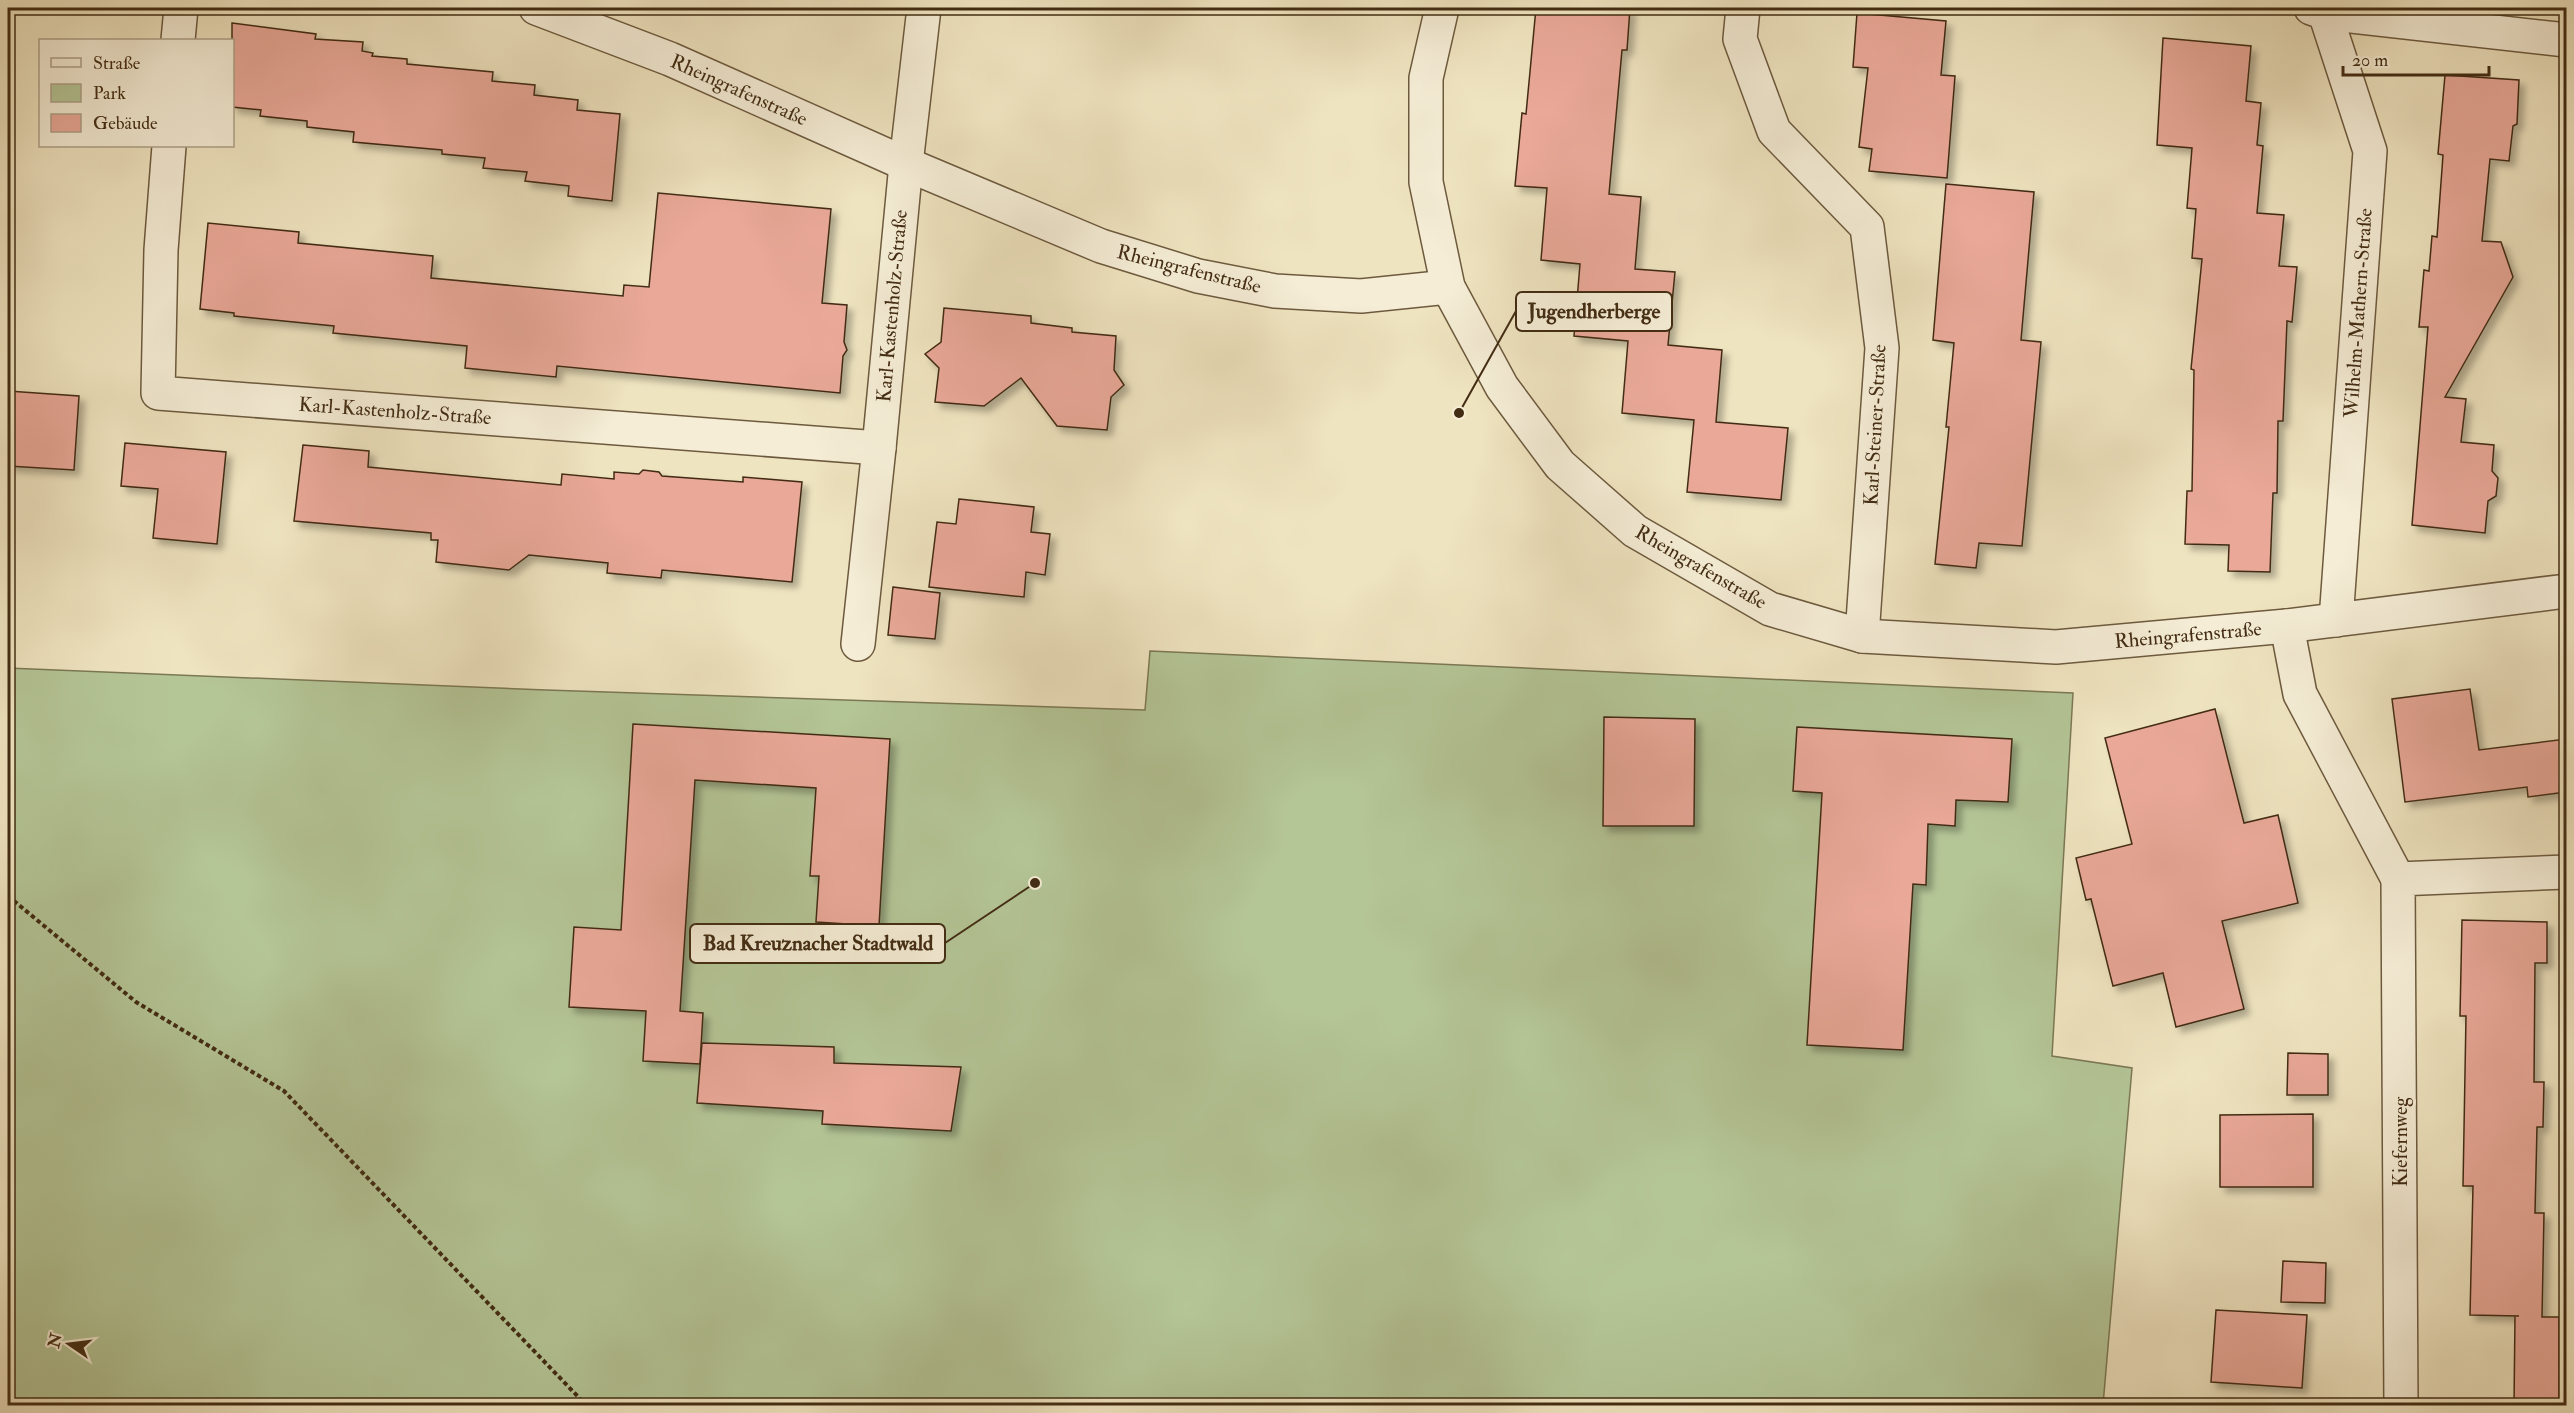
<svg xmlns="http://www.w3.org/2000/svg" width="2574" height="1413" font-family="'IM FELL Double Pica',serif">
	<style>
		.green { fill: #b4c596; stroke: #7b7854; stroke-width: 1.5 }
		.building { fill: #e9a898; stroke: #422c13; stroke-width: 1.5; filter: url(#shadow) }
		.lines { fill: none; stroke-linecap: round; stroke-linejoin: round }
		.minor-casing { stroke: #6d5a3e; stroke-width: 36 }
		.tertiary-casing { stroke: #6d5a3e; stroke-width: 36 }
		.path { stroke: #422c13; stroke-width: 4; stroke-dasharray: 4.5 3; stroke-linecap: butt }
		.minor { stroke: #f5edd6; stroke-width: 33 }
		.tertiary { stroke: #f5edd6; stroke-width: 33 }
		.labels { text-anchor: middle; dominant-baseline: central; stroke-width: 6; stroke-linejoin: round; paint-order: stroke }
		.street-label { font-size: 20px; fill: #422c13; stroke: #f5edd6 }
		.leader { fill: none; stroke: #422c13; stroke-width: 2 }
		.callout-dot { fill: #422c13; stroke: #f5edd6; stroke-width: 2 }
		.callout { fill: #f5edd6; stroke: #422c13; stroke-width: 2 }
		.callout-label { font-size: 21px; text-anchor: middle; font-weight: bold; fill: #422c13 }
	</style>
	<defs>
		<filter id="shadow"><feDropShadow dx="5.5" dy="5.5" stdDeviation="3" flood-color="#0004"/></filter>
	</defs>
	<rect width="100%" height="100%" fill="#efe4c0"/>
	<filter id="stains"><feTurbulence type="fractalNoise" baseFrequency=".00333" numOctaves="4"/><feColorMatrix values="0 0 0 0 .2 0 0 0 0 .09 0 0 0 0 .02 0 0 0 .5 -.17"/></filter>
	<radialGradient id="worn" r=".72"><stop offset=".6" stop-color="#630" stop-opacity="0"/><stop offset="1" stop-color="#630" stop-opacity=".3"/></radialGradient>
	<path class="green" d="M1150,651L2073,693L2052,1056L2132,1068L2103,1405L8,1406V668L546,690L1145,710Z"/>
	<g class="building">
		<path d="M1536,8H1630L1627,50H1622L1609,194L1641,197L1635,269L1675,272L1668,345L1722,350L1716,422L1788,428L1781,500L1687,492L1694,420L1622,413L1628,341L1574,336L1580,264L1541,260L1547,188L1515,186L1522,113L1526,114Z"/>
		<path d="M1857,13L1946,21L1941,75L1955,76L1947,178L1869,171L1872,149L1859,147L1868,68L1853,67Z"/>
		<path d="M232,23L316,34L315,39L363,42L362,51L373,53L372,56L407,59V64L493,72L492,81L535,85L534,95L578,100L577,110L620,114L612,201L568,196L569,186L525,181L527,172L483,168L485,158L442,154V150L353,142L354,132L307,127V121L260,116L261,110L232,107Z"/>
		<path d="M2163,38L2251,46L2246,101L2261,103L2257,145L2263,146L2257,213L2284,215L2279,266L2297,267L2292,322L2287,321L2283,421H2278L2277,493H2273L2270,572L2228,571L2229,545L2185,544L2187,491H2192L2194,370L2191,369L2202,259L2192,258L2196,209L2187,208L2192,148L2157,145Z"/>
		<path d="M2445,75L2519,80L2517,124L2513,126L2509,161L2490,159L2482,241L2501,242L2513,277L2445,397L2466,399L2461,442L2494,445L2492,471L2498,478L2496,496L2488,501L2485,533L2412,525L2428,327H2419L2424,270L2429,271L2432,236L2437,237L2443,155L2438,154Z"/>
		<path d="M1946,184L2034,192L2021,340L2041,342L2022,546L1979,543L1976,568L1935,564L1949,427H1946L1954,343L1933,340Z"/>
		<path d="M658,193L831,209L822,303L847,305L844,342L847,350L843,356L840,393L557,366L556,377L465,368L467,346L333,333L334,326L234,316V313L200,309L208,223L299,232L298,243L433,256L431,278L623,296L624,285L649,287Z"/>
		<path d="M944,308L1031,316V323L1072,328V332L1116,336L1114,370L1124,385L1111,397L1107,430L1057,426L1021,378L984,406L935,402L939,368L925,354L941,342Z"/>
		<path d="M8,391L79,396L74,470L8,466Z"/>
		<path d="M125,443L226,452L217,544L153,538L158,489L121,486Z"/>
		<path d="M303,445L369,451L368,467L561,485L562,474L614,479V472L639,474L643,470L659,472L662,476L743,482V477L802,482L792,582L662,570L661,578L607,573L608,563L529,555L509,570L436,562L438,540H431V533L294,521Z"/>
		<path d="M959,499L1034,507L1031,532L1050,534L1045,575L1026,572L1024,597L929,587L937,522L956,524Z"/>
		<path d="M893,587L940,593L935,639L888,635Z"/>
		<path d="M2470,689L2479,750L2566,739V792L2528,797L2527,787L2405,802L2392,699Z"/>
		<path d="M2215,709L2244,823L2278,815L2298,903L2222,921L2244,1009L2176,1027L2163,973L2113,986L2091,899L2086,900L2076,858L2132,844L2105,738Z"/>
		<path d="M1604,717L1695,719L1694,826H1603Z"/>
		<path d="M633,724L890,739L879,926L816,922L819,876H810L816,788L695,780L680,1011L703,1013L700,1064L643,1061L646,1011L569,1007L574,927L621,930Z"/>
		<path d="M1797,727L2012,739L2008,802L1956,800L1955,826L1928,824L1926,885L1913,884L1903,1050L1807,1045L1822,793L1793,791Z"/>
		<path d="M2462,920L2547,922V963H2535L2534,1082H2544L2543,1127H2537L2535,1213H2544L2542,1317H2559V1406H2514L2515,1316H2519L2470,1315L2473,1186H2463L2466,1016H2460Z"/>
		<path d="M702,1043L834,1047V1063L961,1067L951,1131L822,1124L823,1111L697,1103Z"/>
		<path d="M2288,1053L2328,1054V1095H2287Z"/>
		<path d="M2313,1114V1187H2220V1115Z"/>
		<path d="M2283,1261L2326,1263L2325,1303L2281,1302Z"/>
		<path d="M2216,1310L2307,1315L2302,1388L2211,1382Z"/>
	</g>
	<g class="lines">
		<defs>
			<g id="minor">
				<path d="M1442,8L1426,78V182L1448,287L1502,387L1560,465L1635,531L1770,609L1862,636L2056,647L2287,626L2566,591"/>
				<path d="M1743,8L1740,39L1774,131L1867,227L1882,348L1862,636"/>
				<path d="M2311,8L2325,13L2370,151L2336,620"/>
				<path d="M2325,13L2566,40"/>
				<path d="M178,40L181,8"/>
				<path d="M169,146L161,250L158,393L879,448L906,164L924,8"/>
				<path d="M2287,626L2300,694L2398,879"/>
				<path d="M858,644L879,448"/>
				<path d="M2401,1406L2398,879L2566,872"/>
			</g>
			<path id="tertiary" d="M536,8L670,59L906,164L1101,246L1198,276L1275,291L1361,296L1448,287"/>
		</defs>
		<use href="#minor" class="minor-casing"/>
		<use href="#tertiary" class="tertiary-casing"/>
		<path class="path" d="M8,896L136,1002L284,1091L587,1406"/>
		<use href="#minor" class="minor"/>
		<use href="#tertiary" class="tertiary"/>
	</g>
	<g class="labels">
		<g class="street-label">
			<text transform="translate(739 90) rotate(24)">Rheingrafenstraße</text>
			<text transform="translate(1189 269) rotate(14)">Rheingrafenstraße</text>
			<text transform="translate(892 306) rotate(-85)">Karl-Kastenholz-Straße</text>
			<text transform="translate(2358 313) rotate(-86)">Wilhelm-Mathern-Straße</text>
			<text transform="translate(395 411) rotate(4)">Karl-Kastenholz-Straße</text>
			<text transform="translate(1875 425) rotate(-87)">Karl-Steiner-Straße</text>
			<text transform="translate(1701 567) rotate(30)">Rheingrafenstraße</text>
			<text transform="translate(2188 635) rotate(-5)">Rheingrafenstraße</text>
			<text transform="translate(2400 1142) rotate(-90)">Kiefernweg</text>
		</g>
	</g>
	<path class="leader" d="M1459 413L1516 311M1035 883L945 943"/>
	<g class="callout-dot">
		<circle cx="1459" cy="413" r="6"/>
		<circle cx="1035" cy="883" r="6"/>
	</g>
	<g class="callout">
		<rect x="1516" y="292" width="156" height="39" rx="6"/>
		<rect x="690" y="924" width="255" height="39" rx="6"/>
	</g>
	<g class="callout-label">
		<text x="1594" y="318">Jugendherberge</text>
		<text x="818" y="950">Bad Kreuznacher Stadtwald</text>
	</g>
	<rect width="2574" height="1413" fill="none" stroke="#efe4c0" stroke-width="30"/>
	<rect x="9" y="9" width="2556" height="1395" fill="none" stroke="#422c13" stroke-width="3"/>
	<rect x="15" y="15" width="2544" height="1383" fill="none" stroke="#422c13" stroke-width="1.5"/>
	<rect x="39" y="39" width="195" height="108" fill="#f5edd6" stroke="#ada088" stroke-width="1.5"/>
	<rect x="51" y="58" width="30" height="9" fill="#f5edd6" stroke="#ada088" stroke-width="1.5"/>
	<text x="93" y="69" font-size="18" fill="#422c13">Straße</text>
	<rect x="51" y="84" width="30" height="18" fill="#b4c596" stroke="#ada088" stroke-width="1.5"/>
	<text x="93" y="99" font-size="18" fill="#422c13">Park</text>
	<rect x="51" y="114" width="30" height="18" fill="#e9a898" stroke="#ada088" stroke-width="1.5"/>
	<text x="93" y="129" font-size="18" fill="#422c13">Gebäude</text>
	<g transform="translate(69 1344) rotate(284)" stroke="#f5edd6" stroke-width="4.5" paint-order="stroke">
	<path d="M0-4.5L10 22L0 15L-10 22Z" fill="#422c13"/>
	<text y="-9" font-size="16" font-weight="bold" text-anchor="middle" fill="#422c13">N</text>
	</g>
	<path d="M2343 66v9h146v-9" fill="none" stroke="#422c13" stroke-width="3"/>
	<text x="2352" y="66" font-size="18" fill="#422c13" stroke="#f5edd6" stroke-width="4.5" paint-order="stroke">20 m</text>
	<rect width="100%" height="100%" filter="url(#stains)"/>
	<rect width="100%" height="100%" fill="url(#worn)"/>
</svg>
